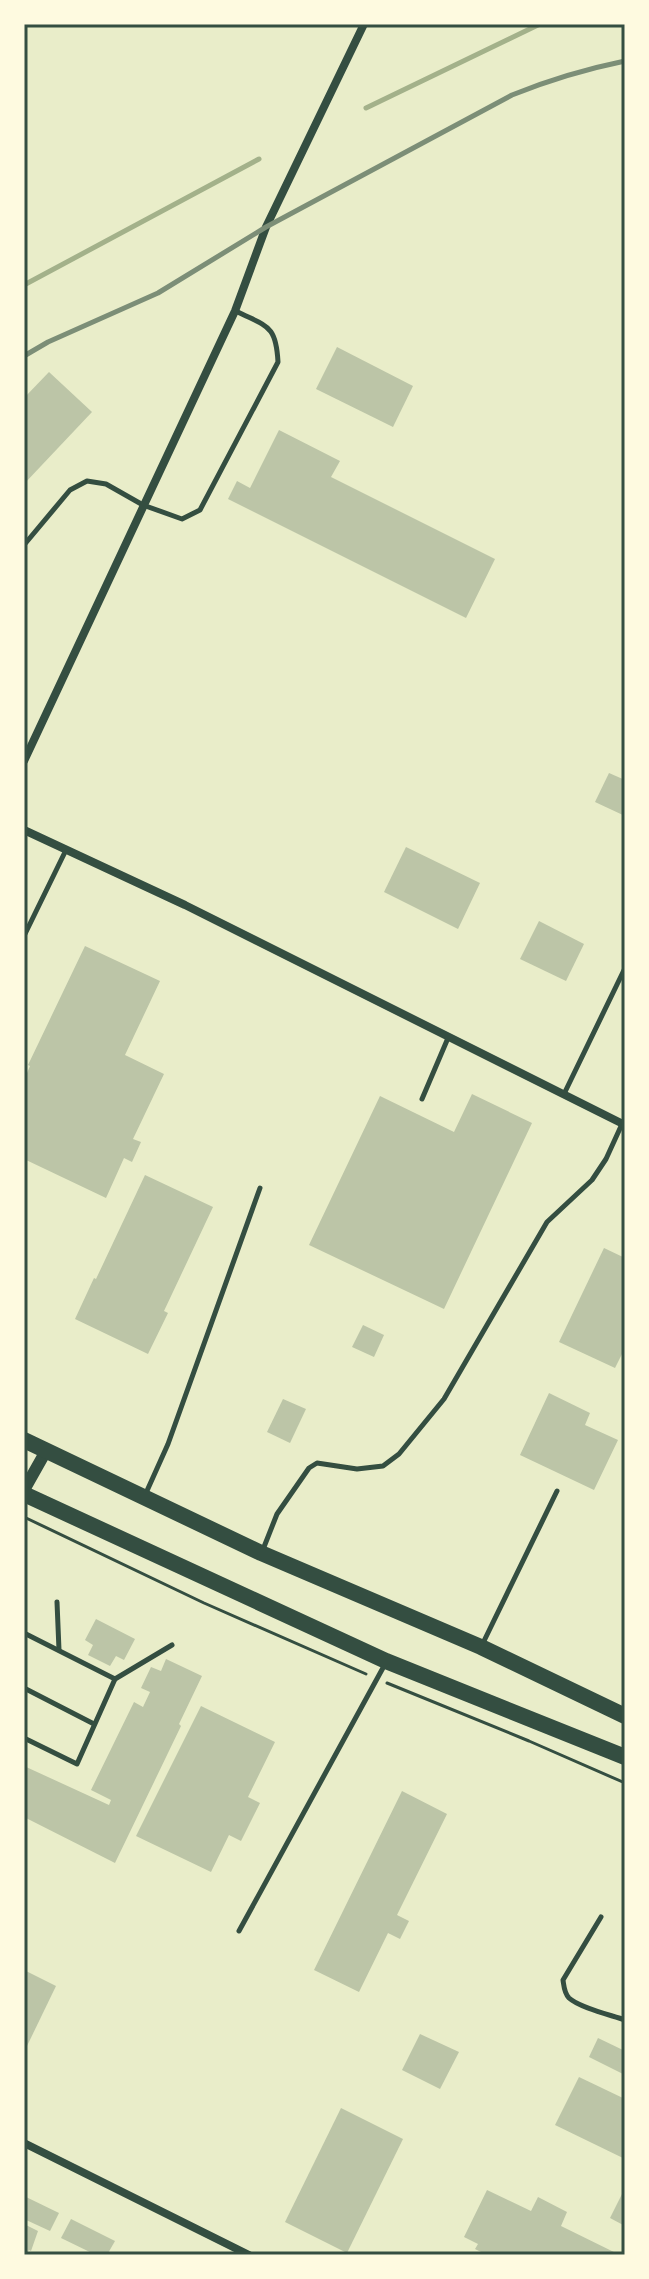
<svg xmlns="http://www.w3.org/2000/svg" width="649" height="2279" font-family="Figtree,sans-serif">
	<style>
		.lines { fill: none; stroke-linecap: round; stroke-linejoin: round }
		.stream { stroke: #a3b18a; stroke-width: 5 }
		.building { fill: #bcc5a7 }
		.path { stroke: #344e41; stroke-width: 3 }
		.service { stroke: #344e41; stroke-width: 5 }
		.minor { stroke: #344e41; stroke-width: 8 }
		.tertiary { stroke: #344e41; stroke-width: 12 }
		.primary { stroke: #344e41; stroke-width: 16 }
		.rail { stroke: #7c8e77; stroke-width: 5 }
		.neatline { fill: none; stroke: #344e41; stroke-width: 3 }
	</style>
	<rect width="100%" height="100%" fill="#e9edc9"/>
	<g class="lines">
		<g class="stream">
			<path d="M366,108L540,24"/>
			<path d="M24,285L259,159"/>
		</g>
	</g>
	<g class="building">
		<path d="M337,347L413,386L393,427L316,389Z"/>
		<path d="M49,372L92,412L24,484V398Z"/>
		<path d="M279,430L340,461L331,477L495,559L466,618L228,499L237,481L250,488Z"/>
		<path d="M609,773L625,780V816L595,802Z"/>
		<path d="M406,847L480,883L458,929L384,892Z"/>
		<path d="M539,921L584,944L566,981L520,959Z"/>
		<path d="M85,946L160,981L125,1055L164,1074L133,1139L141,1142L132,1162L124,1158L106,1198L24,1159V1080L30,1066L28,1065Z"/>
		<path d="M472,1094L532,1123L444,1309L309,1245L380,1096L454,1132Z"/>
		<path d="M145,1175L213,1207L164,1311L168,1313L148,1354L75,1319L94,1278L96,1279Z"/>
		<path d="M604,1248L625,1258V1348L615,1368L559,1342Z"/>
		<path d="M363,1325L384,1335L374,1357L352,1347Z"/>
		<path d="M549,1393L590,1413L585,1425L618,1440L594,1490L520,1455Z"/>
		<path d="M283,1399L306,1409L290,1443L267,1432Z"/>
		<path d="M96,1619L135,1639L124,1660L116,1656L110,1666L88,1655L93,1645L85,1640Z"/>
		<path d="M166,1659L202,1676L179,1724L181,1726L115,1863L24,1817V1766L109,1805L111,1800L91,1790L134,1702L143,1707L150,1692L141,1688L151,1667L161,1671Z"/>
		<path d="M201,1706L275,1742L248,1797L260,1803L241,1841L229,1835L211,1872L136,1836Z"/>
		<path d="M402,1791L447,1814L397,1915L409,1921L400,1939L388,1933L359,1992L314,1970Z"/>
		<path d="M24,1970L56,1986L27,2046L24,2044Z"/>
		<path d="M420,2034L459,2052L440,2089L402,2070Z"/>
		<path d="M598,2038L625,2051V2075L589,2057Z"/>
		<path d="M579,2077L625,2099V2159L555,2125Z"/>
		<path d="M341,2108L403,2139L347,2253L285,2222Z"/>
		<path d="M625,2188V2226L610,2218Z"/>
		<path d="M487,2190L531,2211L538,2197L567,2212L561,2226L620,2255H487L475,2249L478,2244L464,2237Z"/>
		<path d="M24,2196L59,2213L50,2231L24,2219Z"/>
		<path d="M71,2219L115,2241L107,2255H96L61,2238Z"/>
		<path d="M24,2224L38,2231L31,2251L29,2250L26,2255H24Z"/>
	</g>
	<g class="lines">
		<g class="path">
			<path d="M24,1517L204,1603L366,1674"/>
			<path d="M387,1683L529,1741L625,1783"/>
		</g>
		<g class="service">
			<path d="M24,545L70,490L87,481L106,484L143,505L182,519L200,510L278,362C276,324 267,327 236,311"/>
			<path d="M24,936L66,850"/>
			<path d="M564,1094L625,968"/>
			<path d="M422,1099L448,1038"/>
			<path d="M146,1493L168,1444L260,1188"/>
			<path d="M262,1552L277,1514L309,1468L317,1463L357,1469L383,1466L399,1454L444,1399L547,1222L592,1180L606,1159L622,1124"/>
			<path d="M57,1602L59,1650"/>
			<path d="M24,1633L115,1679L77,1764L24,1738"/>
			<path d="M483,1643L557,1491"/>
			<path d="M115,1679L172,1645"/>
			<path d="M24,1688L94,1724"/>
			<path d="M601,1917L563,1980C564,1986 564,1993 569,1998C580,2008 611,2015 625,2020"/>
			<path d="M239,1931L384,1666"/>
		</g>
		<g class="minor">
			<path d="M24,761L235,311L266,227L364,24"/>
			<path d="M24,830L185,905L625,1125"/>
			<path d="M24,2143L249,2255"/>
		</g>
		<path class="tertiary" d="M24,1490L46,1451"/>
		<g class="primary">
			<path d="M24,1440L261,1553L481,1647L625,1716"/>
			<path d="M24,1494L386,1661L625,1757"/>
		</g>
		<path class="rail" d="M24,356L48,342L158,293L266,227L512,95C549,80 586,69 625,61"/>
	</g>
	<rect width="649" height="2279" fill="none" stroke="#fefae0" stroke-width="52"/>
	<rect x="26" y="26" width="597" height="2227" class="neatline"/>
</svg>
